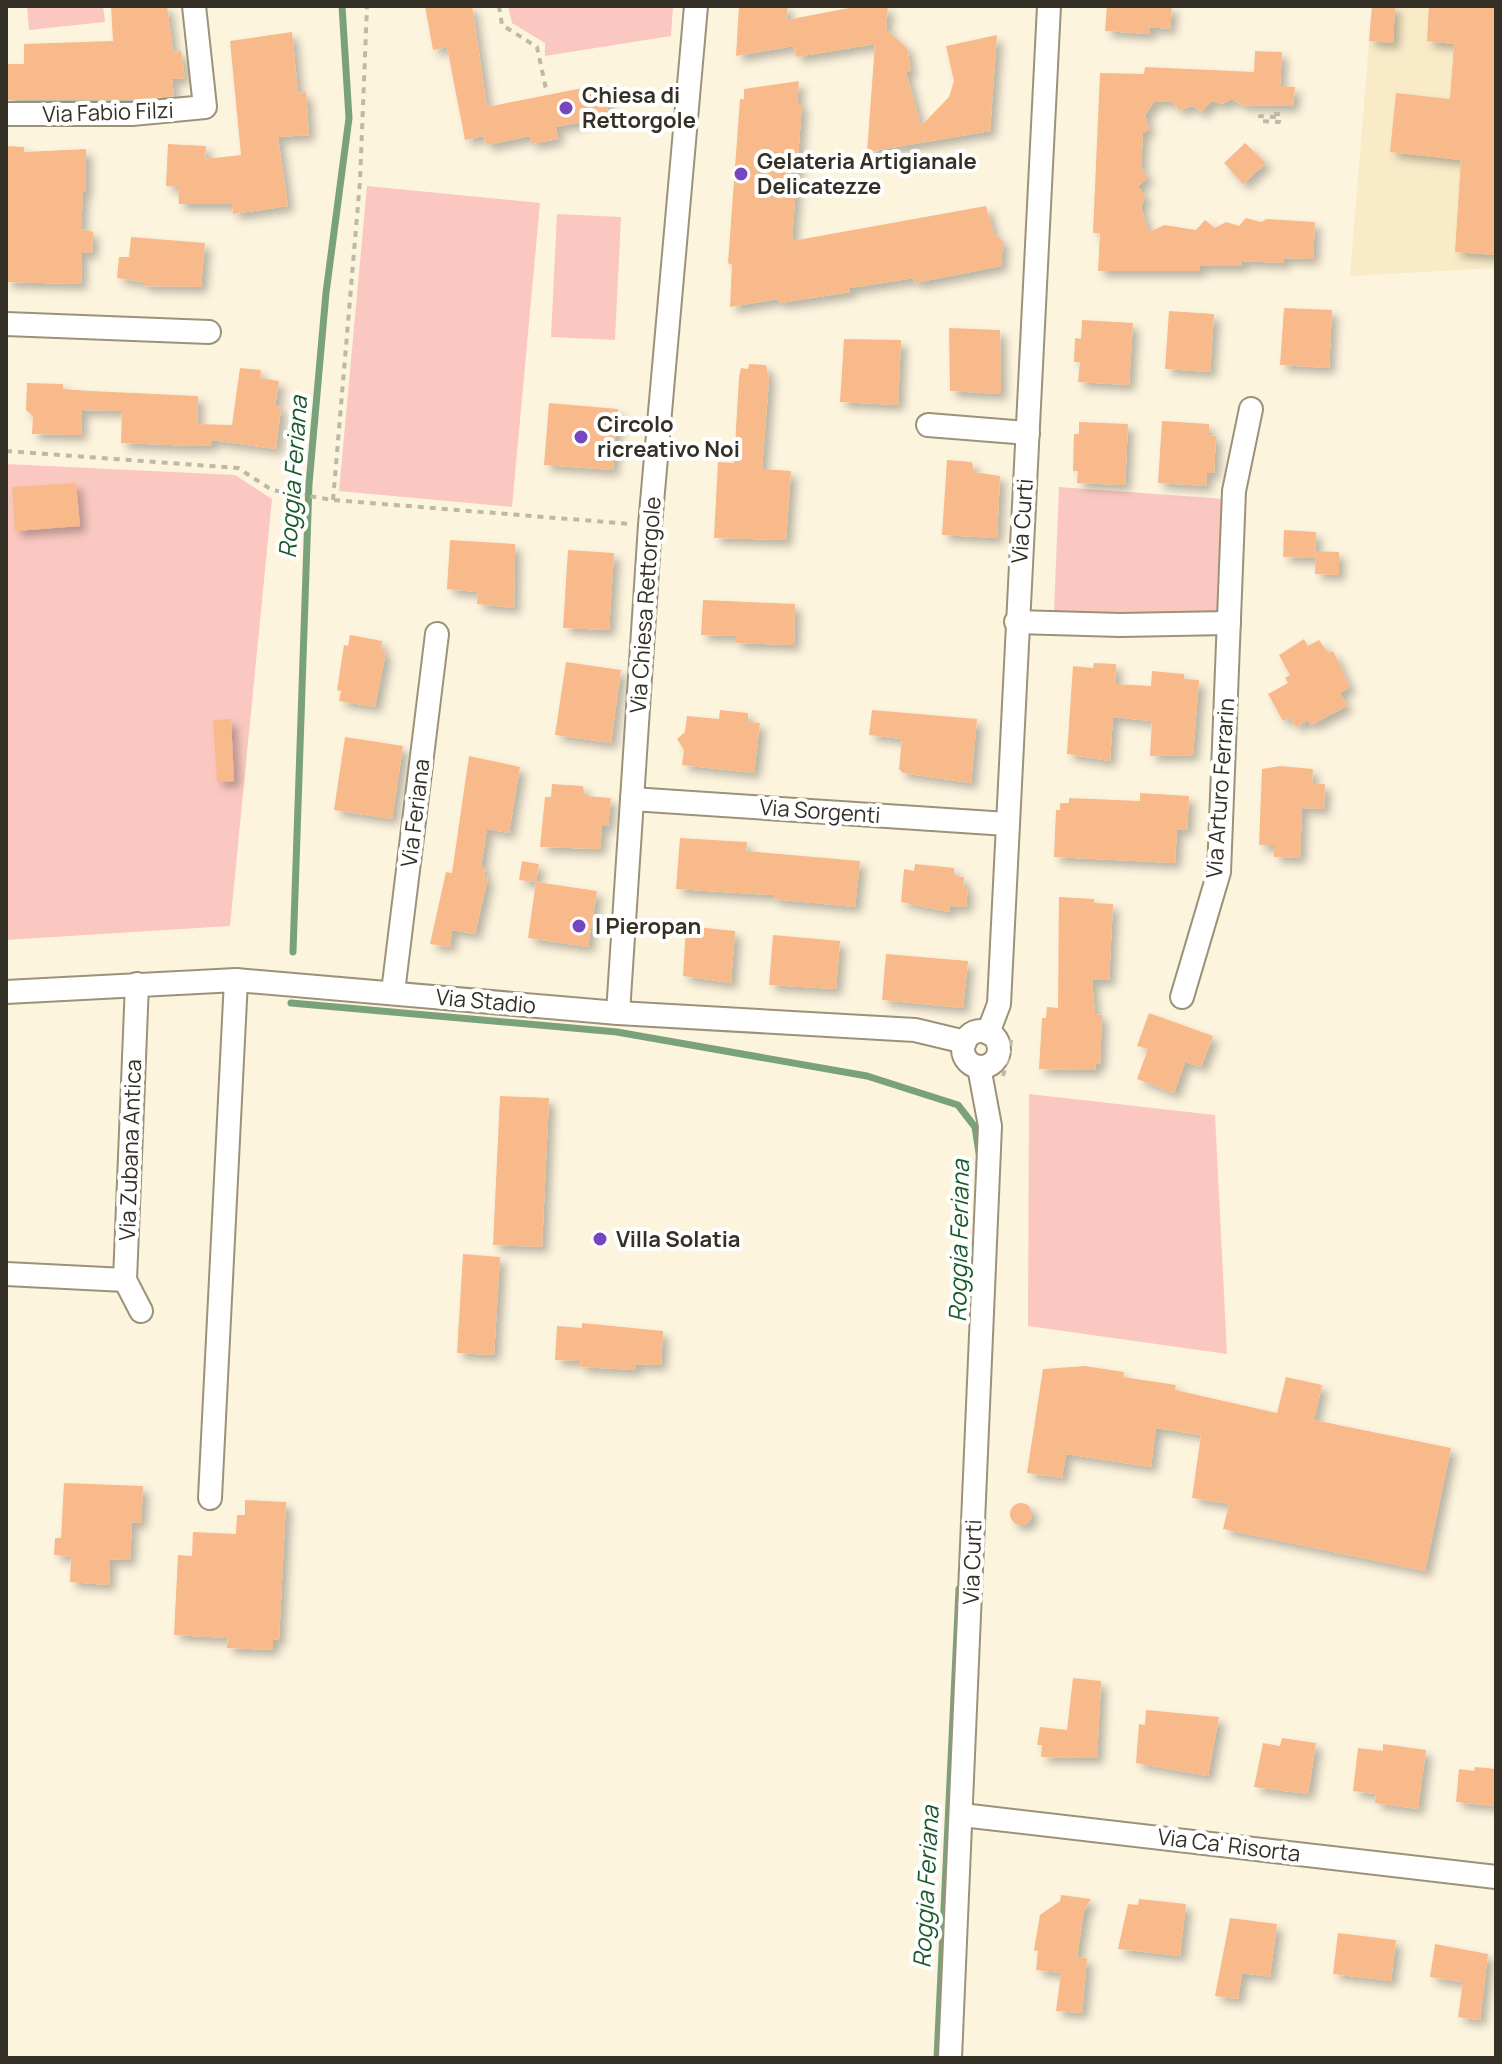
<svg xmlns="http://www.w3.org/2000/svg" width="1502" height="2064" font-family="Manrope,sans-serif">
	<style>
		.built { fill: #f9ebc8 }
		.green { fill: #fac8c1 }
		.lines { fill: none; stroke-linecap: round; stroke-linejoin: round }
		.stream { stroke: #79a27b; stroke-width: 7 }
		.building { fill: #f8ba8a; filter: url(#shadow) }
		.minor-casing { stroke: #9c9278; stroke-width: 26 }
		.path { stroke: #c0b8a6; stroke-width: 4; stroke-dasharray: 6 6; stroke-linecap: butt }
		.minor { stroke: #fff; stroke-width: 22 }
		.poi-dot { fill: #7646be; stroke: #fff; stroke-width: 3 }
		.labels { text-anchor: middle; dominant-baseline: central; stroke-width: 8; stroke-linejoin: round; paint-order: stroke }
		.poi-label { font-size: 22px; font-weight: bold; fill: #343025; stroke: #fff; text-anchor: start }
		.street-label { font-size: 22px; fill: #343025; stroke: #fff }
		.water-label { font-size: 24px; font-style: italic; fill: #1a5a2b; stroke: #fff }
	</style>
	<defs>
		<filter id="shadow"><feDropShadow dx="6" dy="6" stdDeviation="4" flood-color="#0004"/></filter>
	</defs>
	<rect width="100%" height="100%" fill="#fdf4de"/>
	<path class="built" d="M1372,6H1496V268L1350,276Z"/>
	<g class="green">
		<path d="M27,6H103L105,22L29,30Z"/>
		<path d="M508,6H673L671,36L545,56V43L512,23Z"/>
		<path d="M367,186L540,203L512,507L339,491Z"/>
		<path d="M557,214L621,217L615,340L551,337Z"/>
		<path d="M6,464L235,475L272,499L230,926L6,940Z"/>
		<path d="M1059,487L1239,500L1225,620L1054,611Z"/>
		<path d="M1029,1094L1215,1115L1227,1354L1028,1326Z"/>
	</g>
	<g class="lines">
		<g class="stream">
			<path d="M293,952L309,484L326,293L349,118L342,6"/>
			<path d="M291,1003L617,1032L867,1076L958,1105L975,1127L979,1153"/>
			<path d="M937,2058L959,1589"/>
		</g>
	</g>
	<g class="building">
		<path d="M111,6H167L173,52L181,51L185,78L172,79L174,96L131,100H6V64H24V44L113,41Z"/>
		<path d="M425,6H472L487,107L603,84L609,116L556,127L558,139L531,144L530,136L487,145L483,136L465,140L447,47L433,50Z"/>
		<path d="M739,6H788L786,20L860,6H888L886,29L907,48L911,72H906L921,126L949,97L954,81L946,46L997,35L990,131L867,152L875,44L796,57L794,46L736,56Z"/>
		<path d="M1107,6H1172L1170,29L1150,27V34L1105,31Z"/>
		<path d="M1372,6H1395L1393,43L1369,41Z"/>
		<path d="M1429,6H1496V255L1455,252L1461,160L1390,152L1396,93L1450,99L1454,44L1427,41Z"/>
		<path d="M292,32L298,93L306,92L309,135L278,137L288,206L233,214L232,204H179L178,187L166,186L168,144L206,146L205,159L241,155L230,41Z"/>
		<path d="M1255,51L1282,52L1280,86L1295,87L1293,106L1242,105L1232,99L1222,104L1212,101L1201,112L1193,106L1179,110L1172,102L1155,101L1145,115L1149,129L1143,133L1141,168L1148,177L1138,187L1145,196L1141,208L1149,232L1164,225L1196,230L1205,220L1215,228L1226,222L1239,226L1246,218L1261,222L1267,219L1315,222L1313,259L1284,258V263L1242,261V266H1200V271H1098L1100,233H1093L1100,73L1144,74L1145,67L1254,72Z"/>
		<path d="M799,81L797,103H802L792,241L986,206L994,234L1003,241L1001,266L915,283L914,278L850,288V292L780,303L778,299L730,307L732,265L728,263L740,99H744V89Z"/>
		<path d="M1245,143L1266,163L1243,184L1224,163Z"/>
		<path d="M6,146L24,147V152L86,149V192H83L81,229L93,232L92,253L82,252L81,284L6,282Z"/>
		<path d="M131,237L205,243L201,287L143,286V282L117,278L119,257H129Z"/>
		<path d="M1284,308L1332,310L1329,368L1280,365Z"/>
		<path d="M1169,311L1214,314L1210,372L1165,369Z"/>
		<path d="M1082,320L1133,323L1129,385L1078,382L1080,362H1074L1075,338L1081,339Z"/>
		<path d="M949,328L1000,330L1001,394L950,391Z"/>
		<path d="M844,339L901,340L898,405L840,402Z"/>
		<path d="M749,364L766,365L769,379L762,469L791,471L786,540L714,538L718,462L734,463L739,377L741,368L748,369Z"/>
		<path d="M240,368L261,370L260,378L279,381L275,406L281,407L276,449L212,440L211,445L196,446L121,443L122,411L82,410L81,435L32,434L33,416L26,410L27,383L63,384V389L90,391L198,396L197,424L232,425Z"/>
		<path d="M549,403L618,409L613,470L544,465Z"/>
		<path d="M1162,421L1209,424V435L1216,436L1214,473H1207L1206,486L1158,483Z"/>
		<path d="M1079,422L1128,424L1125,485L1077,483L1078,471H1073L1074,434H1079Z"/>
		<path d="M947,460L972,462L974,472L1000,476L997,538L942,535Z"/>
		<path d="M76,483L80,526L15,531L12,487Z"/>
		<path d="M1284,530L1316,532L1315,558L1283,557Z"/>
		<path d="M450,540L515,544L514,608L477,604L478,592L447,589Z"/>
		<path d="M568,550L614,553L609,630L563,628Z"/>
		<path d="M1316,551L1339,552V575L1315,574Z"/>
		<path d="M703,600L795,604L794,645L736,643V636L701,635Z"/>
		<path d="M350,635L382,641L381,651L386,652L375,707L339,701L341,691L337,690L344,645L348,646Z"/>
		<path d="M1304,639L1308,646L1319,640L1328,653L1333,651L1350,687L1340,693L1347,706L1311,725L1308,720L1296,727L1290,717L1283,721L1268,694L1288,683L1285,678L1290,675L1279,655Z"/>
		<path d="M566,662L621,670L611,743L555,735Z"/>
		<path d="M1094,663L1116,664L1115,684L1151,686L1152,671L1184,674V679L1199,680L1193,755L1150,756L1152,721L1113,717L1110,761L1067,754L1073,666L1093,668Z"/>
		<path d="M720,710L748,713V722L760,723L754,773L682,765L684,750L677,739L685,732L687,716L719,719Z"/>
		<path d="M872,710L977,719L971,783L903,773L899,769L902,739L869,735Z"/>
		<path d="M231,719L234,781L217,782L213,720Z"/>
		<path d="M345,737L403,746L392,819L334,810Z"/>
		<path d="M469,756L520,767L509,833L487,829L481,867H486L484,877L488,878L475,934L452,930L450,947L430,944L446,872L452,873Z"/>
		<path d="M1280,766L1313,769L1312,784H1325L1324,809L1302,808L1300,858L1274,857V846L1259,845L1262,769Z"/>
		<path d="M552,784L583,786L585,796L611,798L608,826H602L600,849L540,847L545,797H551Z"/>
		<path d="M1140,793L1189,796L1187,830L1177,829L1175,863L1054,857L1056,810H1060V803H1069V798L1140,801Z"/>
		<path d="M680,838L747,842L746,851L860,861L855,907L773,899V895L676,889Z"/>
		<path d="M522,861L539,864L536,882L519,880Z"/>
		<path d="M915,864L954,868V876L964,877L963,887H968L966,907L950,906L949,912L901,902L904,869L914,871Z"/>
		<path d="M536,882L597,891L588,947L528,938Z"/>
		<path d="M1059,897L1094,899V903L1113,904L1109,980H1092L1095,1014L1102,1015L1100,1064L1096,1063L1095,1070L1039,1069L1042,1018H1046L1047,1007L1058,1008Z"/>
		<path d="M686,926L735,931L731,983L683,976Z"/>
		<path d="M773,935L840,941L836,989L769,985Z"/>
		<path d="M886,954L968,961L963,1008L882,1000Z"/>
		<path d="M1149,1013L1213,1036L1201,1067L1185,1062L1174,1093L1137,1079L1148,1049L1137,1046Z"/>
		<path d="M500,1096L549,1098L542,1247L493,1245Z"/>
		<path d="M463,1254L500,1257L494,1355L457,1353Z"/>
		<path d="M582,1323L663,1331L661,1365L636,1364V1370L580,1367L581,1361L555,1360L557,1326L582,1328Z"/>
		<path d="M1085,1366L1124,1372L1123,1377L1176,1385L1175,1390L1277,1413L1286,1377L1322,1385L1314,1420L1451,1448L1425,1571L1223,1529L1229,1504L1192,1498L1201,1435L1156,1428L1151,1467L1066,1454L1062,1478L1027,1473L1043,1369Z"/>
		<path d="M64,1483L143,1486L141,1523L132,1522L130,1560L110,1559L109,1585L70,1582L71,1557L54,1555L55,1538H61Z"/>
		<path d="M245,1500L286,1502L279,1640L273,1639V1650L227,1648L228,1638L174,1635L178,1555L192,1556L193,1532L236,1534L237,1515H245Z"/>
		<circle cx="1021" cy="1514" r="11"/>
		<path d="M1073,1678L1101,1681L1097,1758L1041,1757L1042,1745H1037L1040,1727L1067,1730Z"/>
		<path d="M1146,1710L1219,1717L1208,1776L1136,1763L1139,1724L1145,1725Z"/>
		<path d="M1282,1738L1316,1743L1308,1794L1254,1787L1263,1743L1280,1746Z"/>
		<path d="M1383,1744L1426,1750L1418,1809L1375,1803L1376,1794L1353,1791L1358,1748L1383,1751Z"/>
		<path d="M1475,1767L1496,1769V1806L1456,1802L1459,1769L1474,1771Z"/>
		<path d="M1061,1895L1091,1899L1084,1911L1077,1957L1087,1958L1082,2013L1056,2011L1061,1973L1036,1970L1038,1951L1034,1950L1040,1915L1060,1901Z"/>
		<path d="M1139,1899L1186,1904L1180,1956L1118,1949L1128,1904L1138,1905Z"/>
		<path d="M1230,1918L1277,1924L1270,1977L1242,1973L1238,1999L1215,1996Z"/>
		<path d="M1338,1933L1396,1940L1391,1981L1333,1974Z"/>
		<path d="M1435,1944L1488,1954L1480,2020L1458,2017L1463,1982L1430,1977Z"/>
	</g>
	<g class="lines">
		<defs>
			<g id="minor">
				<path d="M6,114H132L205,107L194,6"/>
				<path d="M6,324L209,332"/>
				<path d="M928,425L1028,433"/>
				<path d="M1016,622L1120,625L1229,623"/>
				<path d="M632,799L1007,824"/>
				<path d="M137,984L125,1280L141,1311"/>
				<path d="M6,992L236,980L618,1013L915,1030L965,1042"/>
				<path d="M393,992L437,634"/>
				<path d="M1182,997L1219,872L1234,491L1251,409"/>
				<path d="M618,1013L650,525L696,6"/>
				<circle cx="981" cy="1049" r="18"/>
				<path d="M988,1033L999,1004L1049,6"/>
				<path d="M6,1274L125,1280"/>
				<path d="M210,1498L236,980"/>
				<path d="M962,1815L1496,1877"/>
				<path d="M950,2058L990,1126L979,1067"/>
			</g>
		</defs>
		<use href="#minor" class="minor-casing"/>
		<g class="path">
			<path d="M499,6L502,25L537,47L546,89"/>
			<path d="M1274,114H1280L1279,122L1260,121V116L1274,117Z"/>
			<path d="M6,451L238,468L272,490L333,500L631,524"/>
			<path d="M333,500L360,181L367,6"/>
			<path d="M1004,1048L1010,1051L1011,1039"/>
			<path d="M1003,1076L1010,1051"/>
		</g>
		<use href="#minor" class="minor"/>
	</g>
	<g class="poi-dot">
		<circle cx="566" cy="108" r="8"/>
		<circle cx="741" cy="174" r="8"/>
		<circle cx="581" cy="437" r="8"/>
		<circle cx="579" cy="926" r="8"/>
		<circle cx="600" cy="1239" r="8"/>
	</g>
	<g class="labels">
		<g class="poi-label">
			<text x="582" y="95">Chiesa di<tspan x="582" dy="25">Rettorgole</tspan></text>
			<text x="757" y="161">Gelateria Artigianale<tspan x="757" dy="25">Delicatezze</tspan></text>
			<text x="597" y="424">Circolo<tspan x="597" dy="25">ricreativo Noi</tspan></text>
			<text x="595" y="926">I Pieropan</text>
			<text x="616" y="1239">Villa Solatia</text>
		</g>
		<g class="street-label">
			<text transform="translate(108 112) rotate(-2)">Via Fabio Filzi</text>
			<text transform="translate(1022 521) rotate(-86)">Via Curti</text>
			<text transform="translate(645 605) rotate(-86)">Via Chiesa Rettorgole</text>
			<text transform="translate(1220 788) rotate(-86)">Via Arturo Ferrarin</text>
			<text transform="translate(820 811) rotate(4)">Via Sorgenti</text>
			<text transform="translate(415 813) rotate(-83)">Via Feriana</text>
			<text transform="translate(486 1001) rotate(5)">Via Stadio</text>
			<text transform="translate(130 1150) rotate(-88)">Via Zubana Antica</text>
			<text transform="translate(972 1562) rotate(-88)">Via Curti</text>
			<text transform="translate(1229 1845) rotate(7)">Via Ca' Risorta</text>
		</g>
		<g class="water-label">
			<text transform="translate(292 477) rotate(-86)">Roggia Feriana</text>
			<text transform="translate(958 1241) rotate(-89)">Roggia Feriana</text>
			<text transform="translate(925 1887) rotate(-87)">Roggia Feriana</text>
		</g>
	</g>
	<rect width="1502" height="2064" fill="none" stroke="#343025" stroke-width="16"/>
</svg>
